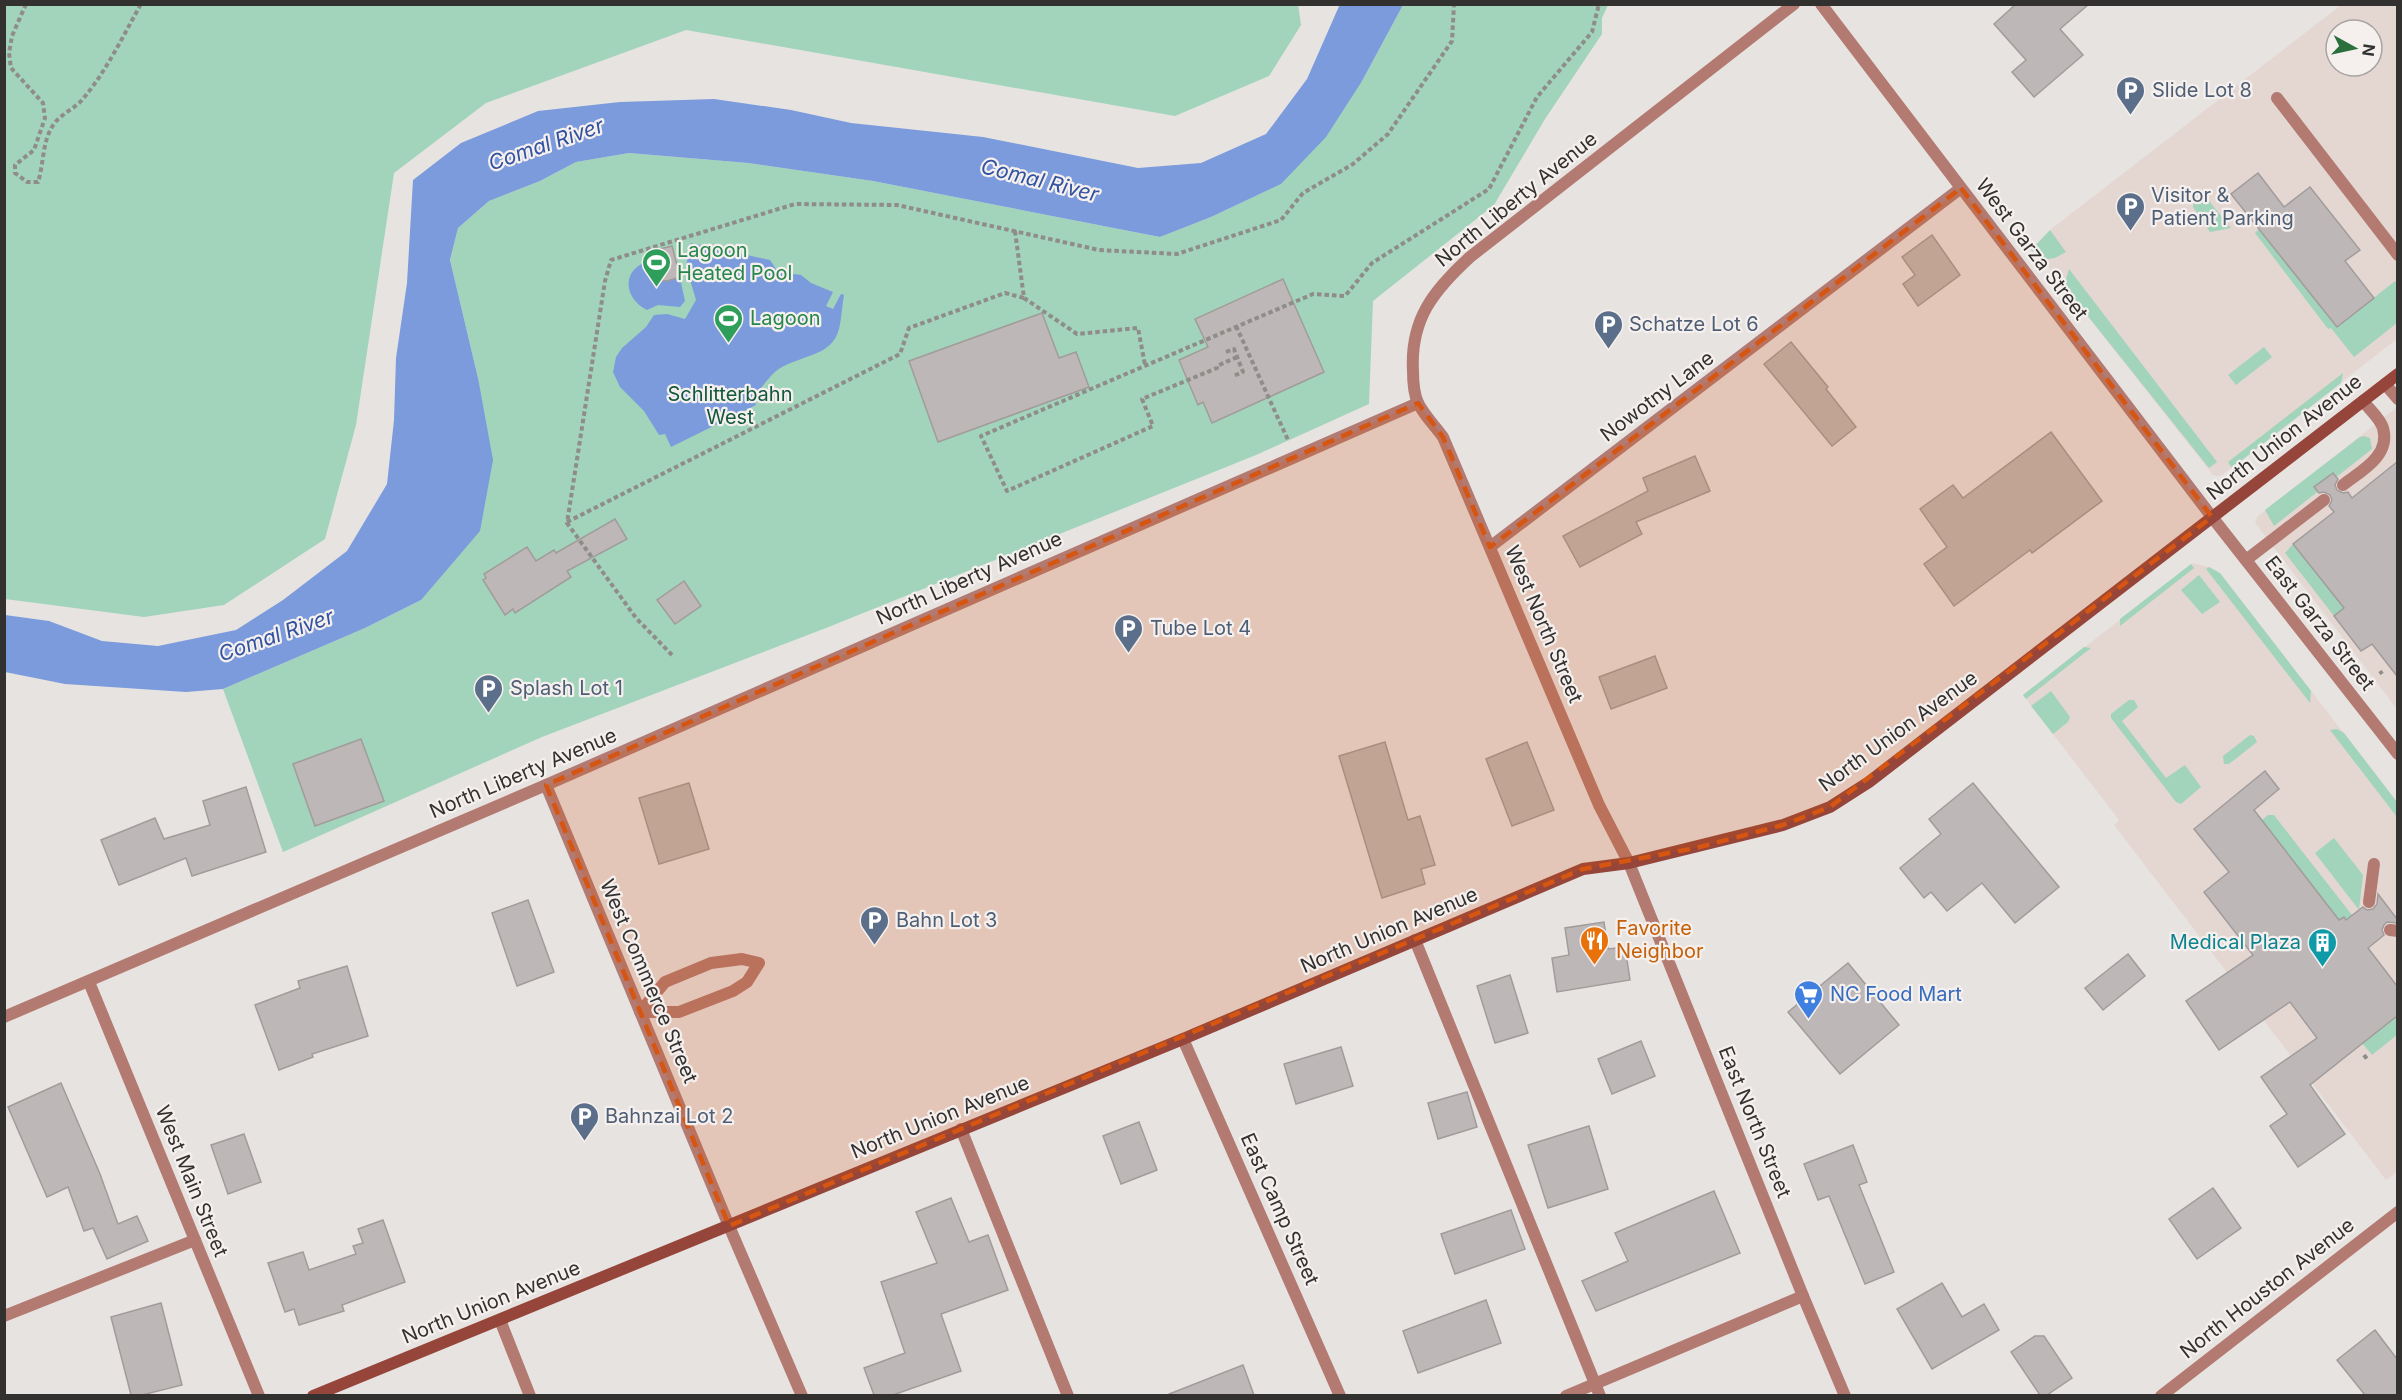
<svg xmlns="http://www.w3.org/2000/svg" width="2402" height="1400" font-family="Inter,sans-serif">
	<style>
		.built { fill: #e4d7d2; fill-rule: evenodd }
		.green { fill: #a1d4bb }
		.water { fill: #7b9bdc }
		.building { fill: #bdb8b7; stroke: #a19c9b; stroke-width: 1.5 }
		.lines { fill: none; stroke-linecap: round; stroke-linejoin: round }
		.path { stroke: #8f8c8a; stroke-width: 4; stroke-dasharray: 4.5 3; stroke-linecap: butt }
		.lane { stroke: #b37a71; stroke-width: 12 }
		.street { stroke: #b37a71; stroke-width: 12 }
		.secondary { stroke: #95453a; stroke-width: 12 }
		.marked { fill: #d65510; fill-opacity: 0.2; stroke: #d65510; stroke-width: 4.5; stroke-dasharray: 12 8; stroke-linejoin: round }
		.labels { text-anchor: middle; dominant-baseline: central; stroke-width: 4.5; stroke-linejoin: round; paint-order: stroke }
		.service-label { font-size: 20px; fill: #4e5e75; stroke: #f5f0ee; text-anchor: start }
		.street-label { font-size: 20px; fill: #333130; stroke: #f5f0ee }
		.leisure-label { font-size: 20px; fill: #27864d; stroke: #f5f0ee; text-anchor: start }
		.park-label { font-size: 20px; fill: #12583f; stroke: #f5f0ee }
		.food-label { font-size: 20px; fill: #c56008; stroke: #f5f0ee; text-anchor: start }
		.culture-label { font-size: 20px; fill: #0d838f; stroke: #f5f0ee; text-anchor: end }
		.shop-label { font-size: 20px; fill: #366cbe; stroke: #f5f0ee; text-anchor: start }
		.water-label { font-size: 21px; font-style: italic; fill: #3052a0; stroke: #f5f0ee }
	</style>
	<rect width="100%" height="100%" fill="#e7e3e1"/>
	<g class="built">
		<path d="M2341,5H2397V339L2222,475L2217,476L2213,475L2043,260L2031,250L2050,230ZM2336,30H2372V66H2336Z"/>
		<path d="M2397,407V709L2255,523L2257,517Z"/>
		<path d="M2193,563L2209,567L2220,573L2397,802L2398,1171L2386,1180L2114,825L2119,820L2023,695Z"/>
	</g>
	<g class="green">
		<path d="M5,4H1298L1301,25L1269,76L1175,116L686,30L486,103L394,173L356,425L325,539L224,605L144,617L5,599Z"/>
		<path d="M1403,5H1608L1602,18V34L1545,119L1494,205L1373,301L1369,404L1256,455L826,628L542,737L283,852L223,689L365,628L421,600L478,378L450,260L458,228L489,201L540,181L576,162L629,153L748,163L873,181L1160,237L1211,217L1281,184L1362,81Z"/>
		<path d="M2204,197L2209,201L2231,228L2210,232L2193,207L2194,201L2199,198Z"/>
		<path d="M2259,229L2337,327L2395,281L2397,284V323L2354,357L2331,328L2328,329L2255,233Z"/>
		<path d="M2050,230L2066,252L2055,258L2043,260L2031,250Z"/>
		<path d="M2069,269L2217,462L2209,468L2064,286Z"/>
		<path d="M2264,347L2272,357L2236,385L2228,375Z"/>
		<path d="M2343,373L2341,383L2232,468L2228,462Z"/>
		<path d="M2364,436L2370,438L2372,449L2274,526L2265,510L2360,437Z"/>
		<path d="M2293,544L2344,608L2334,616L2285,553Z"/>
		<path d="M2191,564L2194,568L2120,626V619Z"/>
		<path d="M2209,567L2220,573L2308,687L2311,691L2310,703L2206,569Z"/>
		<path d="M2199,575L2220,602L2202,614L2181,590Z"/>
		<path d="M2084,647L2091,648L2026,699L2023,695Z"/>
		<path d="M2051,691L2070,717L2068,722L2053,734L2031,706Z"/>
		<path d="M2129,700H2134L2138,707L2122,721L2166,778L2185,765L2201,787L2181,804L2176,802L2111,718V714Z"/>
		<path d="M2337,729L2344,733L2397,802V817L2330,730Z"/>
		<path d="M2250,735L2254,736L2257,742L2229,764H2224L2223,756Z"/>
		<path d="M2268,815H2274L2352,915L2346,920L2344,917L2339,920L2275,837L2247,832Z"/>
		<path d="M2334,838L2363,875L2359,910L2315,853Z"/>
		<path d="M2397,1016V1035L2372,1055L2362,1043Z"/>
	</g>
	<g class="water">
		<path d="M1340,4L1403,5L1362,81L1326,137L1281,184L1211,217L1160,237L873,181L748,163L629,153L576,162L540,181L489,201L458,228L450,260L478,378L493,460L480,531L421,600L365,628L223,689L186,692L65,684L5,672V615L49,621L102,641L158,646L236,630L283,600L347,551L387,484L394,420L396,358L407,283L413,180L461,143L538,111L620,102L714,99L791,110L851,123L983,137L1138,168L1201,163L1266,134L1307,79Z"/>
		<path d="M691,243L770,260L778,272L801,275L811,283L833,292L826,306L833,309L841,294L844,295C839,324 844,344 812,355C802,359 791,362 782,367C768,375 764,388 752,396L756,405L671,447L665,434L659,435L644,411L620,387L613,372L616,357L622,348L646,327L654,315L667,314L685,319L696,300L686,266Z"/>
		<path d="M650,261C653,273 654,279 667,281L673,278H680L685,301L680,307L658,305L647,310C623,298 621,268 650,261Z"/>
	</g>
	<g class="building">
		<path d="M2016,4H2089L2060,29L2083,55L2034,97L2012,72L2026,60L1994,24Z"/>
		<path d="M2258,173L2284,207L2310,187L2360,250L2345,261L2374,298L2337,327L2231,194Z"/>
		<path d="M1932,235L1960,275L1918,306L1903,284L1915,275L1902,257Z"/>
		<path d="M672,246L680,277L667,281L658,280L654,275L648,252Z"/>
		<path d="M1283,279L1324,372L1212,423L1203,402L1198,405L1179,360L1208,347L1195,319Z"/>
		<path d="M1042,313L1059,358L1076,352L1089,387L938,442L909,361Z"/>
		<path d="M1791,342L1828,387L1826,389L1856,427L1832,446L1764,364Z"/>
		<path d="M2051,432L2102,501L2032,553L2030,550L1954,606L1924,564L1947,547L1920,509L1953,485L1963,498Z"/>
		<path d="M1695,456L1710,491L1636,522L1642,534L1580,567L1563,536L1648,491L1643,478Z"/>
		<path d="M2397,462V676L2372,644L2361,651L2334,616L2344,608L2293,544L2334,512L2329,506L2332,500L2330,495L2324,492L2319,493L2314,487L2333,473L2338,479L2335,485L2337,490L2343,493L2348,492L2352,498Z"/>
		<path d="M615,519L627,539L567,571L571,577L515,613L513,609L505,615L483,580L486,578L484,574L527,547L536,561L554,550L556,553Z"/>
		<path d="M684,581L701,606L675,624L657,600Z"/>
		<path d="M1655,656L1667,688L1611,709L1599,677Z"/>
		<path d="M361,739L384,801L315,826L293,764Z"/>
		<path d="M1385,742L1408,820L1420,816L1435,865L1421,869L1425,884L1382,898L1339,756Z"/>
		<path d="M1527,742L1554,810L1512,826L1486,759Z"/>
		<path d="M2265,771L2279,789L2254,810L2339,920L2344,917L2346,920L2363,907L2367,910L2373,909L2377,904L2378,894L2397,919V923L2387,922L2384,925L2382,930L2384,935L2368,948L2397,986V1016L2310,1085L2345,1134L2298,1167L2270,1126L2287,1114L2261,1077L2317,1038L2290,1002L2219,1050L2186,1001L2253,955L2204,892L2229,872L2194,829Z"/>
		<path d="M689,783L709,849L659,864L639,798Z"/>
		<path d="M1973,783L2059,887L2015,923L1982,883L1947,911L1931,892L1924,898L1900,868L1941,834L1929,819Z"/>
		<path d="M246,787L266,852L192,876L186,858L119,885L101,840L155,818L164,839L210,825L203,801Z"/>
		<path d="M528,900L554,972L517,986L492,913Z"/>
		<path d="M1604,922L1608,949L1625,947L1630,980L1557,992L1552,958L1569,955L1565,928Z"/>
		<path d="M2128,954L2145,976L2103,1010L2085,988Z"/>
		<path d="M1848,963L1899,1025L1840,1074L1788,1012Z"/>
		<path d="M347,966L368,1036L312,1054L313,1057L279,1070L255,1005L300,988L298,981Z"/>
		<path d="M1510,975L1528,1033L1495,1043L1477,986Z"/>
		<path d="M1641,1041L1655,1076L1612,1094L1598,1059Z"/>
		<path d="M1341,1047L1353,1086L1296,1104L1284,1064Z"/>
		<path d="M61,1083L100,1174L118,1224L137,1216L148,1241L107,1259L93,1228L84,1231L68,1187L47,1197L8,1107Z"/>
		<path d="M1467,1092L1477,1127L1438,1139L1428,1103Z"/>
		<path d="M1139,1122L1157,1170L1121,1184L1103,1136Z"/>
		<path d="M1589,1126L1608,1189L1548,1208L1528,1145Z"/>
		<path d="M244,1134L261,1182L228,1194L211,1145Z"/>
		<path d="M1853,1145L1867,1182L1859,1185L1894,1272L1865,1284L1829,1196L1818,1200L1804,1164Z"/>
		<path d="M2213,1188L2241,1228L2197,1259L2169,1219Z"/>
		<path d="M1714,1191L1740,1253L1596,1311L1582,1281L1628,1261L1615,1233Z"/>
		<path d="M951,1198L969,1242L988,1235L1008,1290L941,1314L961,1371L893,1395H874L864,1368L905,1353L881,1282L937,1263L916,1212Z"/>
		<path d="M1511,1210L1525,1249L1455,1274L1441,1234Z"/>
		<path d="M383,1220L405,1282L342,1305L344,1311L299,1325L294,1309L285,1312L268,1263L303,1252L309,1270L356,1254L353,1246L363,1243L358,1229Z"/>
		<path d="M1942,1283L1962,1317L1984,1304L1999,1330L1932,1369L1897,1309Z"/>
		<path d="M1486,1300L1501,1343L1418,1373L1403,1331Z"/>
		<path d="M161,1303L182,1385L142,1395H131L111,1317Z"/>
		<path d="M2375,1330L2397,1359V1395H2365L2337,1360Z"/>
		<path d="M2035,1336H2044L2072,1378L2047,1395H2040L2011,1352Z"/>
		<path d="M1243,1365L1254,1395H1169V1394Z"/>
	</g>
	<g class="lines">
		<g class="path">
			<path d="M26,4L12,36L9,53L11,68L43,103L45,118L34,150L15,165V173L27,182H38C44,164 42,140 54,124C61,114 74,109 82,100C106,72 123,36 141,4"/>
			<path d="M1015,231L1024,298L1077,334L1138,328L1145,365"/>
			<path d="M1236,326L1288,440"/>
			<path d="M1226,352L1234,349L1243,372L1233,376"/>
			<path d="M1237,357L1217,366V368L1142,399L1153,426L1007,491L981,436L1313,294L1345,296L1372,263L1489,189L1537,97L1592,32L1599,4"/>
			<path d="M567,522L900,354L909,328L1005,293L1024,298"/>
			<path d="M672,655L636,618L567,523L605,281L611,260L795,204L897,205L1099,250L1177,254L1281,220L1303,193L1353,164L1388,134L1452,41L1454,4"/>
			<path d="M2380,671L2382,674"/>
			<path d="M2364,1055L2367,1059"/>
		</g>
		<g class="lane">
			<path d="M2277,98L2398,255"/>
			<path d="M2385,384L2398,399"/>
			<path d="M2343,485C2361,471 2391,456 2383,428C2380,418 2369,409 2363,401"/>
			<path d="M2246,560L2324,500"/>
			<path d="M2369,902L2374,864"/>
			<path d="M2390,930L2398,931"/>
			<path d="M1415,940L1600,1396"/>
			<path d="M742,959L759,963L747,982L733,991L679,1012H640L665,982L711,963Z"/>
			<path d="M961,1129L1068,1396"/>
			<path d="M4,1316L195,1240"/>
			<path d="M500,1320L530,1396"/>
		</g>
		<g class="street">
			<path d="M1794,4L1470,257C1434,290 1410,319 1413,371C1413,381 1414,394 1418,403C1424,415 1435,426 1443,437L1599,805L1629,863L1803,1296L1845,1396"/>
			<path d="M1821,4L2212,517L2398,754"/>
			<path d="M1490,547L1961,188"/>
			<path d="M546,785L729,1226L802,1396"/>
			<path d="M89,982L259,1396"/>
			<path d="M4,1017L546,785L1418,403"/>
			<path d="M1183,1039L1340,1396"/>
			<path d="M1566,1396L1803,1296"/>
			<path d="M2161,1396L2398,1212"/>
		</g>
		<path class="secondary" d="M313,1396L1183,1039L1583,869L1629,863L1783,825L1830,807L1869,782L2398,374"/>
	</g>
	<path class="marked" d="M1961,188L2212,517L1830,807L1783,825L1696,848L1583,869L729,1226L546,785L1418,403L1443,437L1490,547Z"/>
	<defs>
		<symbol id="parking-pin" viewBox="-11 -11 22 30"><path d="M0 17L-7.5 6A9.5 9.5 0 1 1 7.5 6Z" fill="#5c6f8a" stroke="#f5f0ee"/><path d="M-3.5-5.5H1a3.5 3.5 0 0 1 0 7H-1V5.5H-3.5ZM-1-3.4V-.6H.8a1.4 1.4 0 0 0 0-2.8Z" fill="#fff"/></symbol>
		<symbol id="stadium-pin" viewBox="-11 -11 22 30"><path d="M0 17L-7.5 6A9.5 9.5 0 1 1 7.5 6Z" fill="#2e9e5b" stroke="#f5f0ee"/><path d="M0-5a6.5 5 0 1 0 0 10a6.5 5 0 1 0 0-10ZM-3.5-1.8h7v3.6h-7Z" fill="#fff"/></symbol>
		<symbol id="restaurant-pin" viewBox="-11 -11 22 30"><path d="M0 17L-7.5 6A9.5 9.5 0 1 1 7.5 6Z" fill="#e8710a" stroke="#f5f0ee"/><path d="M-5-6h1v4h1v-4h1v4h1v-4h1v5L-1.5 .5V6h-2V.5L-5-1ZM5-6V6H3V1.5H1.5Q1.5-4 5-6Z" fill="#fff"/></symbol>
		<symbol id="building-pin" viewBox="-11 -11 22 30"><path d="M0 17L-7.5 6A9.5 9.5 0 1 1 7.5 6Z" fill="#0f9aa8" stroke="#f5f0ee"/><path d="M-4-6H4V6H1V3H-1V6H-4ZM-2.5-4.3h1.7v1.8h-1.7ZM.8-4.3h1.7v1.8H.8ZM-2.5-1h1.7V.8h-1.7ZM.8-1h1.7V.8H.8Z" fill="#fff"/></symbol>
		<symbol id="supermarket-pin" viewBox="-11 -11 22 30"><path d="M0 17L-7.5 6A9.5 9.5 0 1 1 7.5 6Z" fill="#3f7fe0" stroke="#f5f0ee"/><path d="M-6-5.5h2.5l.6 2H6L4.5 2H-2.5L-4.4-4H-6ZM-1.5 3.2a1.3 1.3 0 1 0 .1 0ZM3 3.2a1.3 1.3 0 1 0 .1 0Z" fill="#fff"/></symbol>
	</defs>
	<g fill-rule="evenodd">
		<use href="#parking-pin" x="2114" y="74" width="33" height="45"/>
		<use href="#parking-pin" x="2114" y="190" width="33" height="45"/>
		<use href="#stadium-pin" x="640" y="246" width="33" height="45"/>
		<use href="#stadium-pin" x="712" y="302" width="33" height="45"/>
		<use href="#parking-pin" x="1592" y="308" width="33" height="45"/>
		<use href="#parking-pin" x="1112" y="612" width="33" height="45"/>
		<use href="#parking-pin" x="472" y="672" width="33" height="45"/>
		<use href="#parking-pin" x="858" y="904" width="33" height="45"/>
		<use href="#restaurant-pin" x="1578" y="924" width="33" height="45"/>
		<use href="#building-pin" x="2306" y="926" width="33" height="45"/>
		<use href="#supermarket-pin" x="1792" y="978" width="33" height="45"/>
		<use href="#parking-pin" x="568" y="1100" width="33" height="45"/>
	</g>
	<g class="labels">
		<g class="service-label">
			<text x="2152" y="90">Slide Lot 8</text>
			<text x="2151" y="195">Visitor &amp;<tspan x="2151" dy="23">Patient Parking</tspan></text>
			<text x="1629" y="324">Schatze Lot 6</text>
			<text x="1150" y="628">Tube Lot 4</text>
			<text x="510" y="688">Splash Lot 1</text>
			<text x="896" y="920">Bahn Lot 3</text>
			<text x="605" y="1116">Bahnzai Lot 2</text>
		</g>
		<g class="street-label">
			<text transform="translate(1516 199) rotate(-39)">North Liberty Avenue</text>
			<text transform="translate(2032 249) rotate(53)">West Garza Street</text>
			<text transform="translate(1657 396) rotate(-37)">Nowotny Lane</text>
			<text transform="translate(2284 437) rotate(-38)">North Union Avenue</text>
			<text transform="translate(969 578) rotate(-24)">North Liberty Avenue</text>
			<text transform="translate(2320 623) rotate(52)">East Garza Street</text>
			<text transform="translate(1544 624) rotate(67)">West North Street</text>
			<text transform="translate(1898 731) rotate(-36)">North Union Avenue</text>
			<text transform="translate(523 773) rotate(-23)">North Liberty Avenue</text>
			<text transform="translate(1389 930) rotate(-23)">North Union Avenue</text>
			<text transform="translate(649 981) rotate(67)">West Commerce Street</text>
			<text transform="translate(940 1117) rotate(-22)">North Union Avenue</text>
			<text transform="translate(1755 1122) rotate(68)">East North Street</text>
			<text transform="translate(192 1181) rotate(68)">West Main Street</text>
			<text transform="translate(1280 1209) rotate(66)">East Camp Street</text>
			<text transform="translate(2267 1288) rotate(-38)">North Houston Avenue</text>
			<text transform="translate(491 1302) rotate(-22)">North Union Avenue</text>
		</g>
		<g class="leisure-label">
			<text x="677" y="250">Lagoon<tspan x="677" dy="23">Heated Pool</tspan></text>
			<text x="750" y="318">Lagoon</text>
		</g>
		<g class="park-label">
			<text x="730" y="394">Schlitterbahn<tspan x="730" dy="23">West</tspan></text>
		</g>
		<g class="food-label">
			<text x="1616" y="928">Favorite<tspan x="1616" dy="23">Neighbor</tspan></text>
		</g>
		<g class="culture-label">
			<text x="2301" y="942">Medical Plaza</text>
		</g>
		<g class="shop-label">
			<text x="1830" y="994">NC Food Mart</text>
		</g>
		<g class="water-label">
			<text transform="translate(546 144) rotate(-19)">Comal River</text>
			<text transform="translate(1040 180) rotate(14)">Comal River</text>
			<text transform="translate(276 635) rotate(-19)">Comal River</text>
		</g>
	</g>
	<rect width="2402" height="1400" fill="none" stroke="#333130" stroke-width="12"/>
	<g transform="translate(2354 48) rotate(98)"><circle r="28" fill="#f5f0ee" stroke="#a7a4a2" stroke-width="1.5"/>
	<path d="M0-4.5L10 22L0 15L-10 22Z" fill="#2b703c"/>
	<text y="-9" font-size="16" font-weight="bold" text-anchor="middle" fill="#333130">N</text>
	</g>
</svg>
